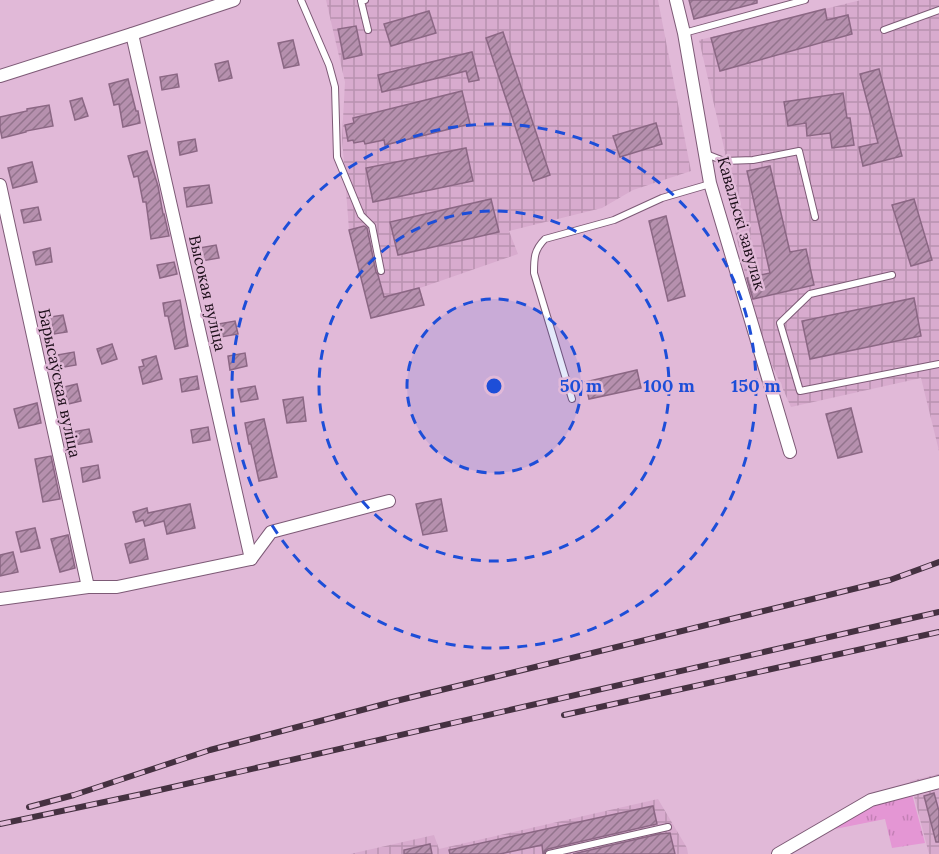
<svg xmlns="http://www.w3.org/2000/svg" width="939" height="854" font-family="Lora,serif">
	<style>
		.industrial { fill: url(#industrial-grid) }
		.grass { fill: url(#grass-tufts) }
		.building { fill: url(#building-hatch); stroke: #8b6784; stroke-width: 1.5 }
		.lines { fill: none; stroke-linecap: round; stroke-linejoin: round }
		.service-casing { stroke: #7d5a76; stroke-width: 8 }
		.minor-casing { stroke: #7d5a76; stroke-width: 14 }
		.service { stroke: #fff; stroke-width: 6 }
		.minor { stroke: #fff; stroke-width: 12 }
		.rail-casing { stroke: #453141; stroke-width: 6 }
		.rail { stroke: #e1b9d8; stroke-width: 4; stroke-dasharray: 11; stroke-linecap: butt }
		.ring { fill: none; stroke: #1d4ed8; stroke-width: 3; stroke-dasharray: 10 8 }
		.labels { text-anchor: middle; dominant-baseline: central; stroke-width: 5; stroke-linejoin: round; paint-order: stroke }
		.street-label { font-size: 16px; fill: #1b0d18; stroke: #e1b9d8 }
		.centre { fill: #1d4ed8; stroke: #e1b9d8; stroke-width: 3 }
		.ring-label { font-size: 18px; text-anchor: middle; font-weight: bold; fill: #1d4ed8; stroke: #e1b9d8; stroke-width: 5; stroke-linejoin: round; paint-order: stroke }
	</style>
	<defs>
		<pattern id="industrial-grid" width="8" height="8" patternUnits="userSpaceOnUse" patternTransform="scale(1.5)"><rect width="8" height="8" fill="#d8abce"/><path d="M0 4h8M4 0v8" fill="none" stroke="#b992b0"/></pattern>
		<pattern id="grass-tufts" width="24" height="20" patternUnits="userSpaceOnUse" patternTransform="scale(1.5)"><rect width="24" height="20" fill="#e496d4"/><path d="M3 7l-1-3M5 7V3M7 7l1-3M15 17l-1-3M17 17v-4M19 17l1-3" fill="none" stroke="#c380b5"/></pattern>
		<pattern id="building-hatch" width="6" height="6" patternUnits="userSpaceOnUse" patternTransform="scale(1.5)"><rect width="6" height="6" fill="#b690ae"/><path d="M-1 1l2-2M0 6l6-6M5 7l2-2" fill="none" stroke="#93748d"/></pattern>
	</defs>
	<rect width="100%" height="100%" fill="#e1b9d8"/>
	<g class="industrial">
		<path d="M326,0H658L691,171L633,190L602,208L509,231L518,254L420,288L424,305L371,318L349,230L342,138L345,82Z"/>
		<path d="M861,0H939V451L921,378L791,407L767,354L751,299L722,176L725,152L699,40Z"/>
		<path d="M939,774V854H929L910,781Z"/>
		<path d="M658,799L687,848L688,854H350L434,835L439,849Z"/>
	</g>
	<path class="grass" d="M912,794L925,843L892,848L885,819L835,829L834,826L861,809Z"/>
	<g class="building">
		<path d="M689,0H757V3L694,19Z"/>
		<path d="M825,9L827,20L848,15L852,34L720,71L711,38Z"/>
		<path d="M429,11L436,33L391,46L384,24Z"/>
		<path d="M356,26L362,55L344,59L338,29Z"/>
		<path d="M503,32L550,175L533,181L486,38Z"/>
		<path d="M293,40L299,65L284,68L278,43Z"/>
		<path d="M472,52L479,80L469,82L466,71L382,92L378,75Z"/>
		<path d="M228,61L232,78L219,81L215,64Z"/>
		<path d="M879,69L902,156L863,166L859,147L878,143L860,74Z"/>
		<path d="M177,74L179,87L162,90L160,77Z"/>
		<path d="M128,79L136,111H138L140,123L123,127L119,104L114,105L109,84Z"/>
		<path d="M462,91L470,124L385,145L384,140L365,144L364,141L354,143L353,140L348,141L345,125L354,123L353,118Z"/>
		<path d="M843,93L847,118H850L854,145L832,148L830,133L807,136L806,123L788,126L784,102Z"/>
		<path d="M82,98L88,116L75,120L70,101Z"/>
		<path d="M49,105L53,126L26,131V132L2,138L0,128V117L27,111V109Z"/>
		<path d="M656,123L662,144L620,157L613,136Z"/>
		<path d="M195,139L197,151L180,155L178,142Z"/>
		<path d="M466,148L473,181L373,202L366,168Z"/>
		<path d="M147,151L158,186L163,214H164L169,236L151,239L146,202H143L138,176L134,177L128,156Z"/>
		<path d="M32,162L37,182L13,188L8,168Z"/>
		<path d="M770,166L790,252L806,249L814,285L753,299L747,278L770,273L747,171Z"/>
		<path d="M209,185L212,203L187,207L184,188Z"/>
		<path d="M491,199L499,232L398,255L390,222Z"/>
		<path d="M914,199L932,260L911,266L892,205Z"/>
		<path d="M38,207L41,220L24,223L21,210Z"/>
		<path d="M666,216L685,296L668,301L649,221Z"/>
		<path d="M364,226L367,228L376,272L378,275L384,297L419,288L424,305L371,318L349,230Z"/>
		<path d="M216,245L219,258L202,261L199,248Z"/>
		<path d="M50,248L52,262L36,265L33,252Z"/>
		<path d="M174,262L177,274L160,278L157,265Z"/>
		<path d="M914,298L921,336L810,359L802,321Z"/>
		<path d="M180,300L188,346L175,349L168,316H165L163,303Z"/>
		<path d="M63,315L67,332L54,334L50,317Z"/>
		<path d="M235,321L238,334L221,337L218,324Z"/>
		<path d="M112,344L117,359L102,364L97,349Z"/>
		<path d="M74,352L76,365L59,368L57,355Z"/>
		<path d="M245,353L247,366L230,370L228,356Z"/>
		<path d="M156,356L162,379L143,384L139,367L144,366L142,360Z"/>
		<path d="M637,370L641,388L589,399L585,382Z"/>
		<path d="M197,376L199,389L182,392L180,379Z"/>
		<path d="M77,384L81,401L68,404L64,387Z"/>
		<path d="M255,386L258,399L241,402L238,389Z"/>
		<path d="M303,397L306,421L287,423L283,400Z"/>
		<path d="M37,403L41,423L19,428L14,409Z"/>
		<path d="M851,408L862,452L838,458L826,414Z"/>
		<path d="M264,419L277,477L259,481L251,444H249L245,423Z"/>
		<path d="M208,427L210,440L193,443L191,430Z"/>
		<path d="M89,429L92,442L75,445L72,432Z"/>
		<path d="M51,456L60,499L43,502L35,459Z"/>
		<path d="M98,465L100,478L83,482L81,468Z"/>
		<path d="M441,499L447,531L423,535L416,504Z"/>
		<path d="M190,504L195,528L167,534L164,521L145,526L143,520L136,522L133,512L147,508L148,513Z"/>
		<path d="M35,528L40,548L21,552L16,532Z"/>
		<path d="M68,535L75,568L60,572L51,539Z"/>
		<path d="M144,539L148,559L130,563L125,544Z"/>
		<path d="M13,552L18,572L0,576V555Z"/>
		<path d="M934,793L939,811V842H936L924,796Z"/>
		<path d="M653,806L657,824L548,849L545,851L544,854H543L542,845L500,854H450L449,850Z"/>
		<path d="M670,833L675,854H573L659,834Z"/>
		<path d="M430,844L432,854H404V850Z"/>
	</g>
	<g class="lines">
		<defs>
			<g id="service">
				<path d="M301,0L329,65L335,87L337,157L361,215L372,226L381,271"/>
				<path d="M365,0L361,1L368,30"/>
				<path d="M884,30L939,10"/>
				<path d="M684,33L805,0"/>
				<path d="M706,154L724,161L753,160L799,151L815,217"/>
				<path d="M892,275L810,294L780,323L800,391L939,364"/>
				<path d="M572,399L534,273C534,258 534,250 545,239L614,220L662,198L710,184"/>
				<path d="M549,854L668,827"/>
			</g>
			<g id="minor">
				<path d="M676,0L684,33L710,183L790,452"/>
				<path d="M132,34L251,559"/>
				<path d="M0,76L132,34L234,0"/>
				<path d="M0,185L88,587"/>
				<path d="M0,599L88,587H117L251,559L271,532L389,501"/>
				<path d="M778,854L871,800L939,782"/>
			</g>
		</defs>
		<use href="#service" class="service-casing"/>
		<use href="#minor" class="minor-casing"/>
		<use href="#service" class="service"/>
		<use href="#minor" class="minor"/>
		<defs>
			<g id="rail">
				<path d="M564,715L939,632"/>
				<path d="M29,807L74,795L210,750L396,701L890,580L939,562"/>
				<path d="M0,824L142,794L939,612"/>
			</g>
		</defs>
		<use href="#rail" class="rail-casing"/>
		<use href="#rail" class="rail"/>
	</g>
	<circle cx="494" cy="386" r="87" fill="#1d4ed8" fill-opacity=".12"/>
	<g class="ring">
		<circle cx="494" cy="386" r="87"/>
		<circle cx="494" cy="386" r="175"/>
		<circle cx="494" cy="386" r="262"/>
	</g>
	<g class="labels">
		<g class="street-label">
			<text transform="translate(742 223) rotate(74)">Кавальскі завулак</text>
			<text transform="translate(208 293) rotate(77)">Высокая вуліца</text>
			<text transform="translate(60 383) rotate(78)">Барысаўская вуліца</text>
		</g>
	</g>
	<circle cx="494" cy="386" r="9" class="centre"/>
	<g class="ring-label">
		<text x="581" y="392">50 m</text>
		<text x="669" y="392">100 m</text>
		<text x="756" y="392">150 m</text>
	</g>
</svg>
